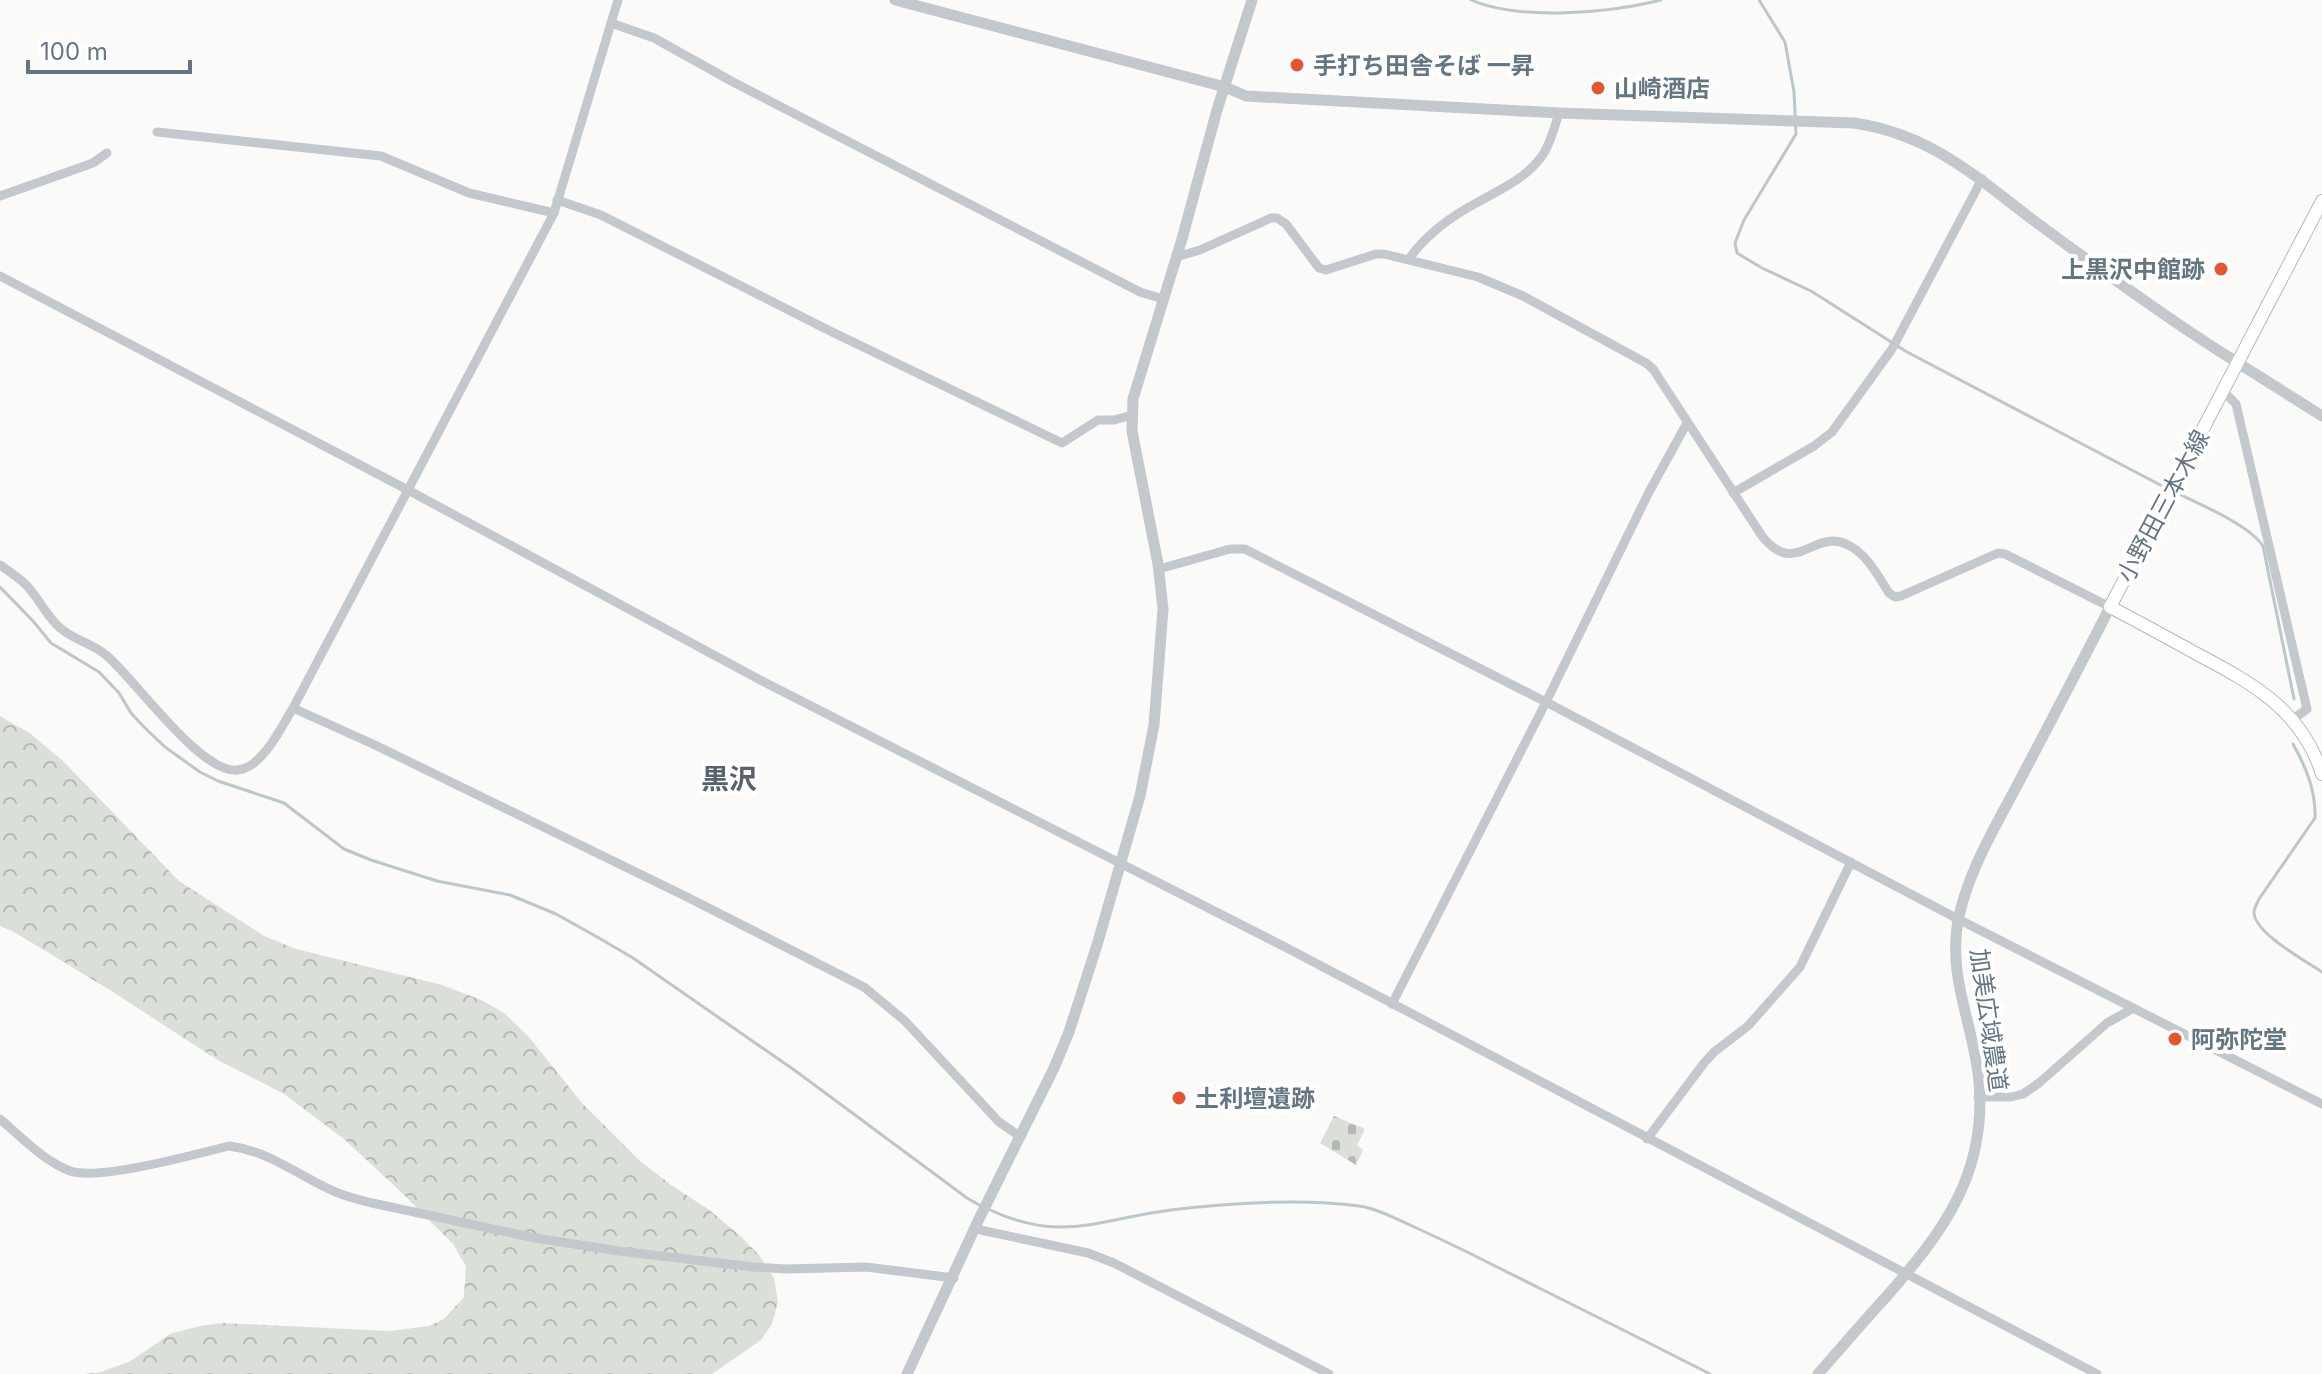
<svg xmlns="http://www.w3.org/2000/svg" width="2322" height="1374" font-family="Inter,'Noto Sans JP',sans-serif">
	<style>
		.forest { fill: url(#forest-crowns) }
		.cemetery { fill: url(#cemetery-stones) }
		.lines { fill: none; stroke-linecap: round; stroke-linejoin: round }
		.stream { stroke: #bbc7cb; stroke-width: 3 }
		.secondary-casing { stroke: #b3babf; stroke-width: 14 }
		.minor { stroke: #c3c8cc; stroke-width: 9 }
		.tertiary { stroke: #c3c8cc; stroke-width: 11 }
		.secondary { stroke: #fff; stroke-width: 12 }
		.poi-dot { fill: #e4572e; stroke: #fff; stroke-width: 3 }
		.labels { text-anchor: middle; dominant-baseline: central; stroke-width: 8; stroke-linejoin: round; paint-order: stroke }
		.poi-label { font-size: 24px; font-weight: bold; fill: #657683; stroke: #fff; text-anchor: start }
		.street-label { font-size: 24px; fill: #657683; stroke: #fff }
		.quarter-label { font-size: 28px; font-weight: bold; fill: #57646e; stroke: #fff }
	</style>
	<defs>
		<pattern id="forest-crowns" width="20" height="18" patternUnits="userSpaceOnUse" patternTransform="scale(2)"><rect width="20" height="18" fill="#dadfd7"/><path d="M2 6a3 3 0 1 1 6 0M12 15a3 3 0 1 1 6 0" fill="none" stroke="#b4b9b4"/></pattern>
		<pattern id="cemetery-stones" width="16" height="16" patternUnits="userSpaceOnUse" patternTransform="scale(2)"><rect width="16" height="16" fill="#dadfd7"/><path d="M2 7V4a2 2 0 0 1 4 0v3zM10 15v-3a2 2 0 0 1 4 0v3z" fill="#b4b9b4"/></pattern>
	</defs>
	<rect width="100%" height="100%" fill="#fafaf8"/>
	<path class="forest" d="M0,716L31,734L63,761L179,881L264,936L296,949L442,985L481,1000L504,1013L528,1036L582,1103L639,1160L671,1185L708,1209L738,1234L759,1255L774,1278L778,1302L772,1324L761,1340L712,1374H85L100,1372L129,1362L170,1334L200,1326L222,1323L390,1331L429,1326L444,1319L464,1297L466,1266L453,1244L400,1191L345,1140L284,1094L216,1059L110,990L14,932L0,926Z"/>
	<path class="cemetery" d="M1334,1116L1365,1129L1357,1145L1363,1150L1356,1165L1320,1143Z"/>
	<g class="lines">
		<g class="stream">
			<path d="M1471,0C1519,21 1610,13 1661,0"/>
			<path d="M1759,0L1785,42L1794,92L1796,134L1744,220L1735,243L1737,253L1762,268L1811,291L1907,352L2166,488"/>
			<path d="M2173,491C2197,503 2250,525 2263,546L2294,699"/>
			<path d="M0,587L33,621L51,643L99,672L119,693L131,713L144,727L165,747L200,772L218,781L284,803L344,849L371,860L437,881L510,895L556,914L599,938L633,958L797,1072L967,1198L981,1206"/>
			<path d="M2293,744C2306,767 2316,791 2315,818L2259,899C2257,903 2255,907 2254,911C2252,932 2306,961 2322,972"/>
			<path d="M988,1209C1061,1244 1099,1219 1171,1210C1231,1203 1299,1198 1359,1206C1376,1208 1394,1218 1410,1225C1436,1237 1462,1249 1487,1262C1561,1299 1636,1336 1710,1374"/>
		</g>
		<defs>
			<path id="secondary" d="M2322,201L2110,607C2139,622 2168,638 2197,654C2252,683 2302,710 2322,774"/>
		</defs>
		<use href="#secondary" class="secondary-casing"/>
		<g class="minor">
			<path d="M611,23L654,38L733,82L1140,292L1163,299"/>
			<path d="M157,132L381,156L469,193L554,213"/>
			<path d="M0,196L93,163L107,153"/>
			<path d="M557,200L601,215L828,330L1062,443L1098,420H1114L1132,415"/>
			<path d="M1176,257L1200,250L1271,218H1277L1286,224L1319,268L1326,270L1376,254H1384L1478,277L1523,296L1646,363L1653,369L1762,536C1796,579 1814,527 1848,545C1866,553 1879,577 1889,593L1895,597L1901,596L1998,553L2005,554L2110,607"/>
			<path d="M1409,259C1427,233 1453,215 1480,201C1505,187 1528,177 1544,153C1551,141 1555,126 1559,113"/>
			<path d="M0,276L408,490L764,682L1285,947L2097,1374"/>
			<path d="M2223,391L2236,404L2307,709L2292,720"/>
			<path d="M1733,493L1814,446L1832,432L1892,349L1982,179"/>
			<path d="M0,565C10,572 21,579 29,588C40,601 46,615 59,627C73,640 92,643 106,655C135,679 201,775 238,770C262,768 282,726 293,708L554,213L618,0"/>
			<path d="M1159,569L1230,549H1245L1546,702L1958,919L2322,1104"/>
			<path d="M293,708L375,745L685,896L864,987L905,1021L999,1122L1021,1137"/>
			<path d="M1392,1004L1546,702L1649,492L1687,423"/>
			<path d="M1978,1097H2011L2023,1094L2039,1083L2107,1023L2132,1009"/>
			<path d="M0,1119C21,1137 44,1161 70,1171C99,1181 196,1154 229,1146C268,1151 295,1173 329,1189C342,1196 357,1199 372,1203L535,1238L619,1251L753,1267L786,1269L866,1267L954,1278"/>
			<path d="M1647,1139L1704,1063L1714,1052L1748,1026L1800,967L1851,862"/>
			<path d="M976,1229L1088,1253L1114,1263L1329,1374"/>
		</g>
		<g class="tertiary">
			<path d="M895,0L1225,87L1246,96L1559,113L1854,123C1928,134 1972,173 2029,217C2075,251 2121,285 2168,317C2218,352 2271,383 2322,416"/>
			<path d="M907,1374L979,1219L1054,1068L1069,1032L1097,945L1140,796L1154,725L1163,609L1158,564L1132,431L1133,399L1182,239L1217,110L1252,0"/>
			<path d="M1818,1374C1841,1348 1863,1322 1886,1297C1943,1232 1987,1174 1979,1082C1974,1024 1946,976 1959,916C1970,867 1998,822 2021,778C2051,721 2081,664 2110,607"/>
		</g>
		<use href="#secondary" class="secondary"/>
	</g>
	<g class="poi-dot">
		<circle cx="1297" cy="65" r="8"/>
		<circle cx="1598" cy="88" r="8"/>
		<circle cx="2221" cy="269" r="8"/>
		<circle cx="2175" cy="1039" r="8"/>
		<circle cx="1179" cy="1098" r="8"/>
	</g>
	<g class="labels">
		<g class="poi-label">
			<text x="1313" y="65">手打ち田舎そば 一昇</text>
			<text x="1614" y="88">山崎酒店</text>
			<text x="2205" y="269" text-anchor="end">上黒沢中館跡</text>
			<text x="2191" y="1039">阿弥陀堂</text>
			<text x="1195" y="1098">土利壇遺跡</text>
		</g>
		<g class="street-label">
			<text transform="translate(2163 506) rotate(-62)">小野田三本木線</text>
			<text transform="translate(1989 1020) rotate(82)">加美広域農道</text>
		</g>
		<g class="quarter-label">
			<text x="729" y="779">黒沢</text>
		</g>
	</g>
	<path d="M28 60v12h162v-12" fill="none" stroke="#657683" stroke-width="4"/>
	<text x="40" y="60" font-size="24" fill="#657683" stroke="#ffffff" stroke-width="6" paint-order="stroke">100 m</text>
</svg>
